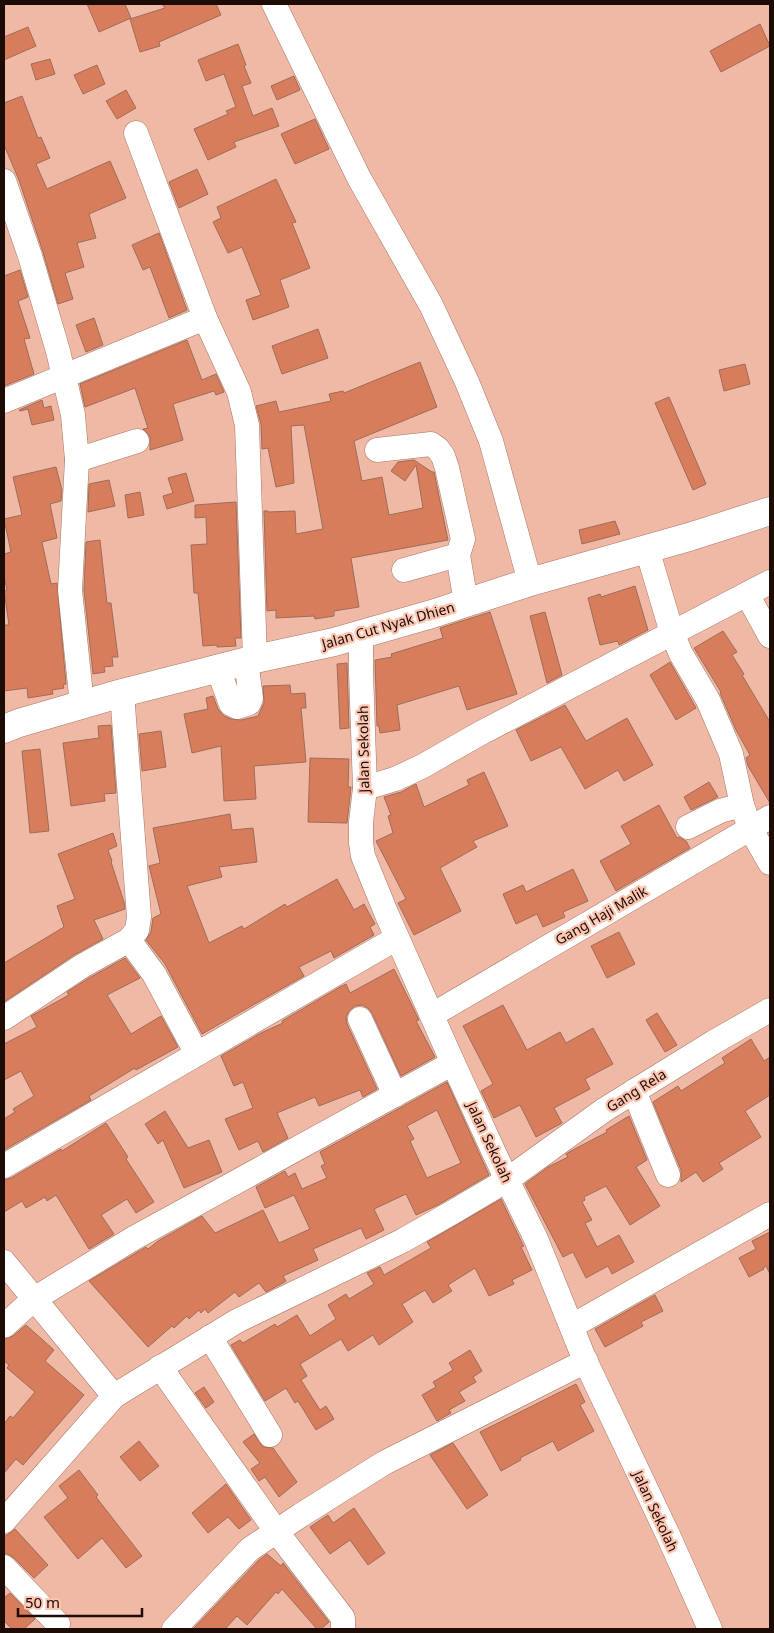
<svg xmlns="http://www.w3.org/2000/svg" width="774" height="1633" font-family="'Noto Sans',sans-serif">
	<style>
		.building { fill: #d77d5c; stroke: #9e6c5a; fill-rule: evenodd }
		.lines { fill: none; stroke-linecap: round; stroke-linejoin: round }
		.minor-casing { stroke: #a87563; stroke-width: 25 }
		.major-casing { stroke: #a87563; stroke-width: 29 }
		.minor { stroke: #fff; stroke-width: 24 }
		.major { stroke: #fff; stroke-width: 28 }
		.labels { text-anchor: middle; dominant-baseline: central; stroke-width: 4.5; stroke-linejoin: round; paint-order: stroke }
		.street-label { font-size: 14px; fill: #1d0b05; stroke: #fdc6b2 }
	</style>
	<rect width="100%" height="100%" fill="#f0b9a5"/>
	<g class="building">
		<path d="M87,4H125L131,18L99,32Z"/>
		<path d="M162,4H216L221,15L159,42L160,46L140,52L130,19L165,8Z"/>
		<path d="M760,24L770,46L721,72L710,51Z"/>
		<path d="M28,27L36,46L4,60V37Z"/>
		<path d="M238,44L246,65L244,66L251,83L242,86L253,116L272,108L279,126L234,142L236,147L208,160L194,129L228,114L226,111L236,107L224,74L206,81L198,60Z"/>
		<path d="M50,59L55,74L36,80L31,64Z"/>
		<path d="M97,65L105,84L83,94L74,75Z"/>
		<path d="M294,76L300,90L277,100L271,86Z"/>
		<path d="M126,90L136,108L117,119L106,101Z"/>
		<path d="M22,96L38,138L41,137L50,158L36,164L47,189L110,161L126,198L89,214L96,238L77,243L84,267L65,273L73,299L58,304L43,252L19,180L4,145V103Z"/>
		<path d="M315,119L329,149L295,164L281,134Z"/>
		<path d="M197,169L208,194L179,208L169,182Z"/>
		<path d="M276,179L296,222L292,223L310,268L280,280L289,307L253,320L246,300L261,295L242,247L228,253L213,222L221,218L217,207Z"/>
		<path d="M159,233L187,310L169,318L150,267L143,270L132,245Z"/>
		<path d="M20,270L28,297L18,301L30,338L24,339L34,374L4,386V276Z"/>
		<path d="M94,318L103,345L86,352L76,325Z"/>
		<path d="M318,329L328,358L282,374L272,346Z"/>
		<path d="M187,340L202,380L216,374L224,392L216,395L214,391L173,404L183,440L150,450V437L143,429L148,428L135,388L85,407L80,384Z"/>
		<path d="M420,362L437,407L354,441L362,481L382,477L389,515L423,508L416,465L405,481L391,471L398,462L414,460L432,472H434L448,540L351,558L359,607L334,611V616L315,619L314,616L276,618V610L267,611L264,511H268V512L295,511L296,534L323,529L304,425L291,426L294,483L276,487L268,448L262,449L261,424L256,406L276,401L279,412L331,401L329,394L343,391L344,393Z"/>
		<path d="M745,364L750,384L724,391L719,370Z"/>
		<path d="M669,397L706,484L693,490L655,403Z"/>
		<path d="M42,400L44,408L51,406L54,420L32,425L28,409L20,411L19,410Z"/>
		<path d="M56,467L62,490L61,501L50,504L57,538L42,542L51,584L57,583L66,684L63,685L64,688L52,690L53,694L28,698L27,688L4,691V625H9L4,591L7,590L4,576V554L11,552L4,519L22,515L13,477Z"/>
		<path d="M186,473L194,501L167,509L163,496L173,493L168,478Z"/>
		<path d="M109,480L115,506L88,512L89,484Z"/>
		<path d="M140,492L144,515L128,518L125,495Z"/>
		<path d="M236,502L241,638H235L236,646L217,647V645L203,646L198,593H194L191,545L207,544L206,517L195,518V505Z"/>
		<path d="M615,521L620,534L582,544L579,530Z"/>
		<path d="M100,540L107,603H111L118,657H112L113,666L104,667L105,672L93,674L84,590L86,542Z"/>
		<path d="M635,586L648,630L619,645L618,641L600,645L588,598L600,594L601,597Z"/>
		<path d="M490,612L517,694L467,710L459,686L397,705L400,730L380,733L379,726H377L375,660L392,657L391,654L443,638L440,628Z"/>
		<path d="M545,612L562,675L547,683L530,616Z"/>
		<path d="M723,631L737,652L732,655L744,674L742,675L770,722V803L748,766L746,758L750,755L736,730L720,693L721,692L694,648Z"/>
		<path d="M670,662L696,708L676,720L650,675Z"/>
		<path d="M347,663L349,728L340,729L337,664Z"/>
		<path d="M290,685L291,694L305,693L306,708H301L306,762L254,766L256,799L224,801L221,746L192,753L184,714L208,709L206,698L213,696L218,709L224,716L231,719L241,720L258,716L264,703L263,686Z"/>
		<path d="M565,705L586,741L627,718L653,765L624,781L618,770L585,789L561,747L531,761L516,730Z"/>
		<path d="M111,725L116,793L104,794L105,801L71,806L63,743L99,738L98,726Z"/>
		<path d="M161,731L166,767L142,771L139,734Z"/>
		<path d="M40,749L49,831L30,833L22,751Z"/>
		<path d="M310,758L349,759L348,787H351L347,823L308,822Z"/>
		<path d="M484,772L508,826L473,841L477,847L440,868L461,911L414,935L398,903L406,899L376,841L393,833L388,816L391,815L384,797L401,792L416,784L424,807L469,785L467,780Z"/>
		<path d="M709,782L718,797L691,810L684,797Z"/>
		<path d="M659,805L677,838L679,837L686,841L690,848L616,891L600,861L631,844L621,826Z"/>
		<path d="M230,814L232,830L253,828L257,862L219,867L222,877L187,886L209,943L242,926L244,929L285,904L287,907L337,879L354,910L364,904L375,924L370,927L374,935L334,958L331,951L299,967L304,976L202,1034L165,964L146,940L151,932L153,918L161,914L149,866L160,863L153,828Z"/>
		<path d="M113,833L117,846L108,850L112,861L111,862L124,902L125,909L94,920L103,939L74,955L4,1002V963L64,927L57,906L75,899L58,854Z"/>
		<path d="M573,869L588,901L563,912L565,917L543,927L537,914L516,924L503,894L523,885L526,892Z"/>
		<path d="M619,932L635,964L607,978L591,946Z"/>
		<path d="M125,958L140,978L107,995L131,1034L161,1016L178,1047L136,1070L135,1068L89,1096L91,1100L4,1150V1119L15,1112L13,1109L34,1096L21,1071L4,1080V1044L37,1027L31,1016L69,995L67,992L89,978Z"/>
		<path d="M394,969L419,1020L416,1021L435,1057L401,1076L372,1013L368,1008L362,1005L355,1006L349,1011L346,1017L347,1024L377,1089L363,1097L360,1090L319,1106L315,1097L277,1113L288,1138L263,1152L258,1141L239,1150L225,1119L253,1108L243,1082L234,1086L221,1056L261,1033L283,1023L282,1021L340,987L346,984L350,993Z"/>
		<path d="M503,1005L527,1050L560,1032L566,1043L593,1028L613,1064L585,1079L590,1089L554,1108L562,1123L536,1137L520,1105L494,1118L481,1091L493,1084L463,1026Z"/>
		<path d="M657,1013L677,1045L665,1052L646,1020Z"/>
		<path d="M751,1039L764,1061L770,1057V1095L745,1111L761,1137L719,1163L723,1169L703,1182L696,1172L681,1182V1170L653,1102L678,1086L681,1091L725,1063L722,1058Z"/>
		<path d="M447,1082L489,1175L438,1205L416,1215L406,1194L374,1209L384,1230L366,1239L361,1228L313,1249L318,1260L283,1276L286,1281L283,1283L266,1292L259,1283L239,1297L235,1292L208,1313L205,1309L201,1313L199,1310L189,1319L187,1316L174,1328L172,1326L148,1347L89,1281L146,1247L148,1249L158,1241L202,1216L215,1233L263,1210L279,1243L310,1229L294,1195L265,1208L256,1187L285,1171L288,1177L295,1173L302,1189L327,1178L321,1166L325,1164L320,1152ZM437,1110L461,1163L427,1178L410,1141L414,1139L407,1126Z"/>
		<path d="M165,1111L188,1148L209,1140L222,1172L184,1188L163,1140L158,1144L145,1124Z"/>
		<path d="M629,1116L647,1160L636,1167L660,1206L630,1225L606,1186L584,1197L585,1200L582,1202L592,1220L585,1223L597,1247L619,1235L634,1262L612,1274L608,1266L586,1278L573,1252L563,1257L525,1184L548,1167L568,1157L566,1154L571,1151L607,1132L606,1130Z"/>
		<path d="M106,1123L128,1157L126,1159L154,1202L136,1213L127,1199L101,1215L114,1234L89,1249L56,1195L47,1201L45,1197L26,1208L22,1201L4,1212V1180L11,1178L61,1149L62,1151Z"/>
		<path d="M501,1199L523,1245L524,1246L521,1247L532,1270L512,1280L514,1284L489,1296L475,1268L448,1285L452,1291L433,1303L425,1290L402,1304L413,1322L379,1345L373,1335L348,1351L341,1339L300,1364L307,1376L301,1380L320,1410L326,1406L334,1419L316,1430L298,1401L295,1403L286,1388L265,1401L231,1345L240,1340L243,1343L275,1324L277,1327L297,1315L310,1336L336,1319L328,1305L346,1294L349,1299L374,1284L367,1273L380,1267L384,1275L431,1248L427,1242Z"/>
		<path d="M770,1232V1274L766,1266L763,1268L764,1269L749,1277L739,1258L756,1249L752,1241Z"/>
		<path d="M655,1295L663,1311L641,1322L643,1326L605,1347L595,1329Z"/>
		<path d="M26,1325L54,1350L45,1361L84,1395L23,1465L16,1459L4,1473V1424L10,1416L13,1418L35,1392L7,1368L9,1365L4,1361V1339L13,1336Z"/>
		<path d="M470,1350L482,1371L473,1377L476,1382L459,1392L465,1401L449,1410L451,1413L437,1421L422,1395L436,1387L433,1382L453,1370L449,1363Z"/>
		<path d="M576,1384L585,1402L580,1405L594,1431L558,1451L553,1441L520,1458L521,1460L501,1471L480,1432Z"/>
		<path d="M204,1387L214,1402L206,1408L195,1393Z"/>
		<path d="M254,1434L263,1447L273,1448L297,1482L279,1497L265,1477L259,1481L251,1469L260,1463L243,1442Z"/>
		<path d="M139,1441L159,1466L140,1481L120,1457Z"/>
		<path d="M453,1443L488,1495L467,1509L430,1455Z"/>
		<path d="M79,1470L98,1495L96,1497L142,1556L126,1568L102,1538L78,1559L44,1517L68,1498L59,1486Z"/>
		<path d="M226,1484L251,1520L239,1529L228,1517L208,1533L192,1513Z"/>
		<path d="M354,1508L385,1553L368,1565L350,1540L330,1554L310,1527L328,1515L333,1523Z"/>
		<path d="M15,1529L48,1565L34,1578L14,1558L8,1554H4V1537Z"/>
		<path d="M267,1554L281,1566L283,1563L329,1622L321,1629H317L282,1589L278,1594L276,1592L247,1625L237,1616L225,1629H193L259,1560Z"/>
		<path d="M10,1593L35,1619L24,1629H12L4,1621V1598Z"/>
	</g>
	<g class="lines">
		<defs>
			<g id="minor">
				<path d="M274,4L359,178L431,305L467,382L491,441L530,582"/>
				<path d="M136,133L205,318L239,392L247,425L255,659"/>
				<path d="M4,181L30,256L58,351L73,415L77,460L70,590L82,705"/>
				<path d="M4,401L205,318"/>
				<path d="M377,450L431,444L438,449L443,456L447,468L463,539L458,555L466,603"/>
				<path d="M77,460L137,441"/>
				<path d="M647,549L672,633L681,654L708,700L731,754L742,805L750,828L770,863"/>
				<path d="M404,570L458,555"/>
				<path d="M747,594L770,636"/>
				<path d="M361,634V672L365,788L361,822V843L363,856L387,915L453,1063L497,1159L536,1239L584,1358L668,1535L710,1629"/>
				<path d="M218,669L231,704L237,707L249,703L251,698L246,661"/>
				<path d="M365,788L395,779L423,766L479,734L770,582"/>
				<path d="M688,827L720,811L742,805"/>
				<path d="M129,940L154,974L197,1054"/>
				<path d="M432,1015L770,817"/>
				<path d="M4,1018L82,966L129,940L137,930L139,917L122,693"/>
				<path d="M360,1019L395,1095"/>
				<path d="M634,1091L668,1175"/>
				<path d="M4,1166L397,938"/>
				<path d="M4,1262L114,1396"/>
				<path d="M4,1326L34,1299L134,1238L453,1063"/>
				<path d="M572,1326L770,1214"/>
				<path d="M210,1337L270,1435"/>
				<path d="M160,1367L276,1531L343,1618V1629"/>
				<path d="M4,1521L114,1396L237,1321L402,1241L453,1212L507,1180L604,1110L714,1042L770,1010"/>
				<path d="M4,1567L58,1624"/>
				<path d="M174,1629L250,1549L301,1515L384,1463L586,1361"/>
			</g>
			<path id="major" d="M4,729L19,723L122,693L255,659L334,642L432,614L530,582L689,537L770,511"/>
		</defs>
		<use href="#minor" class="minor-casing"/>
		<use href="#major" class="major-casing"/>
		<use href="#minor" class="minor"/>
		<use href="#major" class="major"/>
	</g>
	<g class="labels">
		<g class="street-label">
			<text transform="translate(388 625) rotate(-16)">Jalan Cut Nyak Dhien</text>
			<text transform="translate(363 749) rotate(-91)">Jalan Sekolah</text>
			<text transform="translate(601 915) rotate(-30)">Gang Haji Malik</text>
			<text transform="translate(636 1090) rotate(-32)">Gang Rela</text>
			<text transform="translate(490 1142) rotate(65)">Jalan Sekolah</text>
			<text transform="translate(656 1511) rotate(65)">Jalan Sekolah</text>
		</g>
	</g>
	<rect width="774" height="1633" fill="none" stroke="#1d0b05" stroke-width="10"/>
	<path d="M18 1608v8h124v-8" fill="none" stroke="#1d0b05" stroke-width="2.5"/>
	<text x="25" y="1608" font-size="15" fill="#1d0b05" stroke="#fdc6b2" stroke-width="4" paint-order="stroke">50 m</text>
</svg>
